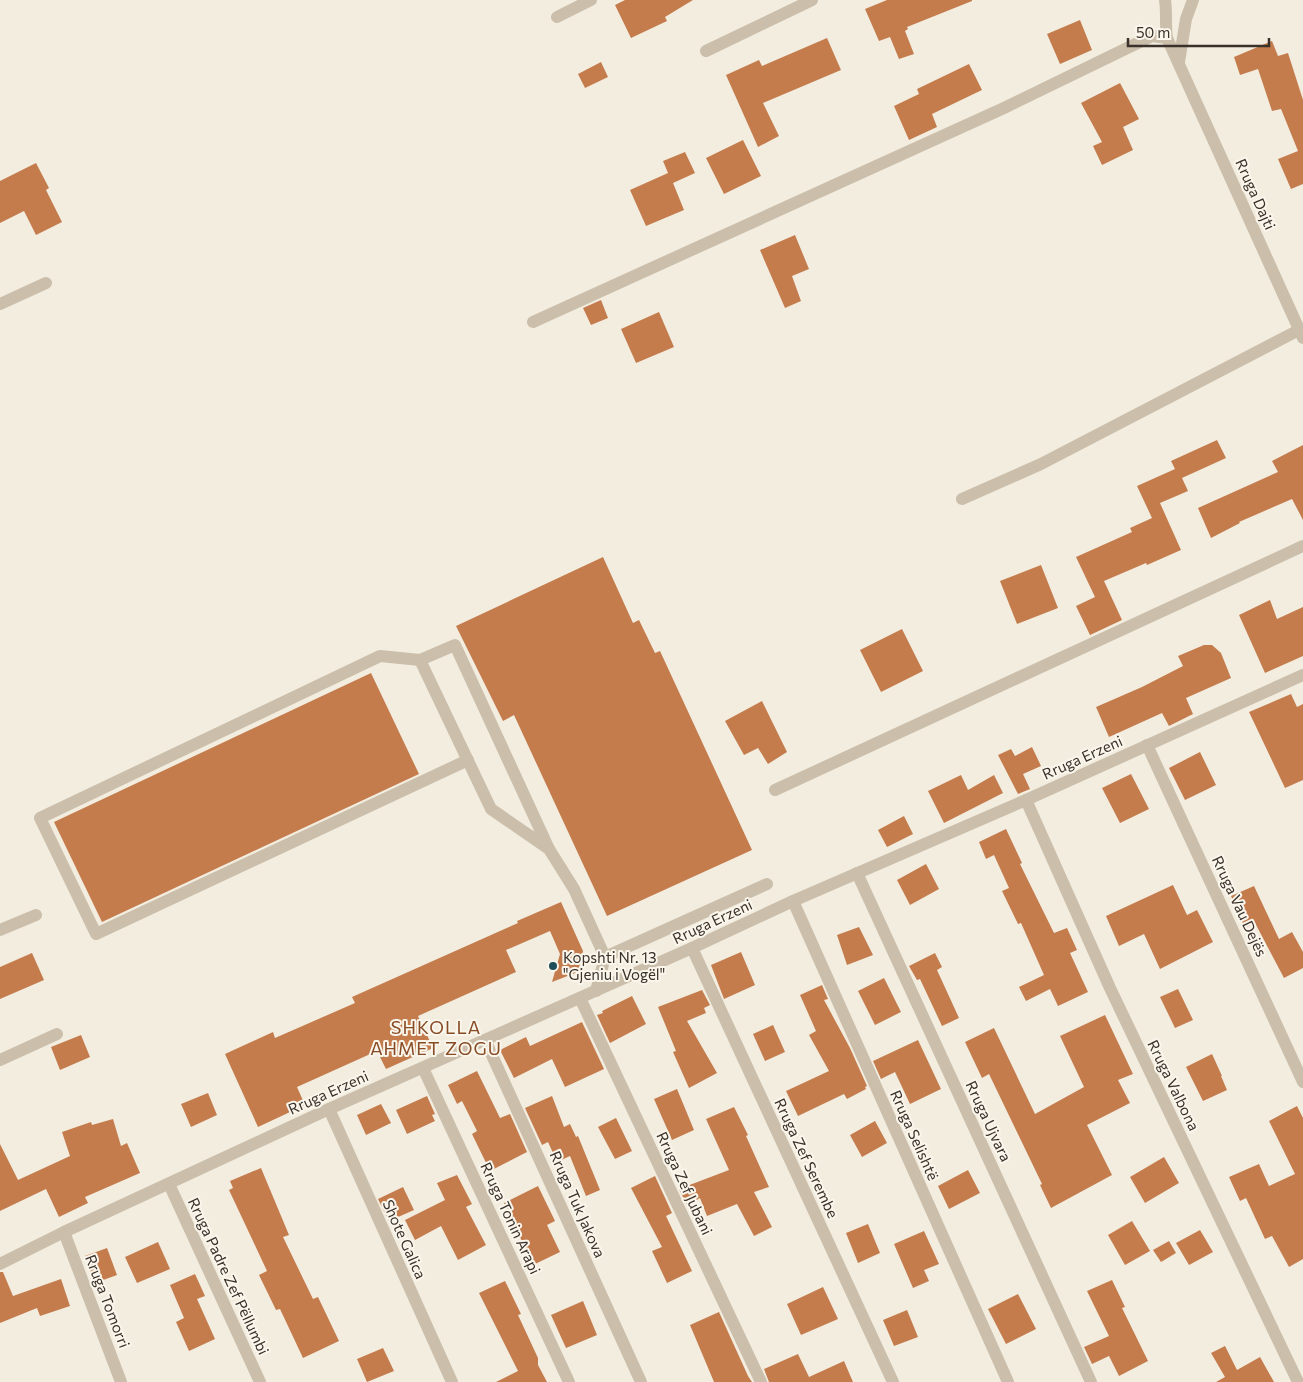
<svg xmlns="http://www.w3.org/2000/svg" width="1303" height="1382" font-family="Commissioner,sans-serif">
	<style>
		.building { fill: #c47c4d }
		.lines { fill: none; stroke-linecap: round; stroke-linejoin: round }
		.minor { stroke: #cbbfab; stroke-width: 12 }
		.poi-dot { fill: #204d5a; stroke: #faf6ec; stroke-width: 2 }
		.labels { text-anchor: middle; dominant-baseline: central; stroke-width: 4; stroke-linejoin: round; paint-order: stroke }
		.street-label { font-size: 15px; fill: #39312a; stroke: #faf6ec }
		.poi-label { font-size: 15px; fill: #39312a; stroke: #faf6ec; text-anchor: start }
		.quarter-label { font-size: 18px; letter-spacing: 1px; fill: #874b25; stroke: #faf6ec }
	</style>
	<rect width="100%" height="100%" fill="#f3ede0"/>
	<g class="building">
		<path d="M625,0H693L665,17L667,21L631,38L615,5Z"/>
		<path d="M887,0H972V1L907,27L908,29L905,31L914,54L899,59L890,37L879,41L865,9Z"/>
		<path d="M1080,20L1092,50L1060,64L1047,34Z"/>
		<path d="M827,38L841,70L763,103L779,136L758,147L726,75L759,60L762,66Z"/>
		<path d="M1272,41L1278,56L1288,53L1303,100V184L1291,189L1278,159L1298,151L1281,109L1272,111L1258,69L1240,75L1234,57Z"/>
		<path d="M601,62L608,77L585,88L578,74Z"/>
		<path d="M969,64L982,90L932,114L937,127L909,140L894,106L919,94L917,89Z"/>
		<path d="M1120,83L1139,119L1123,127L1133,150L1102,165L1093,146L1102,142L1081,103Z"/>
		<path d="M743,140L761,176L724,194L706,158Z"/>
		<path d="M685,152L695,173L673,183L671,178L684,210L646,226L630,190L668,173L663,161Z"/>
		<path d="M36,163L49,188L46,190L62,222L36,235L24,211L0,223V181Z"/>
		<path d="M795,235L809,269L792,276L801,301L785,308L760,250Z"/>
		<path d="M601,300L608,318L591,325L583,308Z"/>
		<path d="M659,312L674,347L636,363L621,329Z"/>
		<path d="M1217,440L1226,458L1182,478L1188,491L1160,503L1181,550L1147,565L1146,563L1104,581L1122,620L1090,635L1076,606L1095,597L1076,557L1132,532L1130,528L1152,518L1137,486L1175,469L1171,461Z"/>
		<path d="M1303,445V520L1292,499L1239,522L1240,523L1211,538L1198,508L1278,472L1272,461Z"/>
		<path d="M603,557L633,623L639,620L655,653L660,651L752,850L607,916L514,715L503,721L456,626Z"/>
		<path d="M1041,565L1058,608L1017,624L1000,581Z"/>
		<path d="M1270,600L1277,619L1303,607V656L1265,673L1239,615Z"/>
		<path d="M902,629L923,671L881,692L860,650Z"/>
		<path d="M1204,645H1212L1221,653L1231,678L1186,698L1193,714L1169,726L1162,713L1109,737L1096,707L1142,687L1183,666L1178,656Z"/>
		<path d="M371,673L419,774L102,922L54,822Z"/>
		<path d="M1291,694L1297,707L1303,704V780L1285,788L1249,712Z"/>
		<path d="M762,701L787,752L768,764L758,748L744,755L725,721Z"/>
		<path d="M1032,747L1041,766L1023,774L1030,789L1018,794L998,755L1011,749L1015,756Z"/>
		<path d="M1200,752L1216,785L1185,800L1169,768Z"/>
		<path d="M1131,774L1149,809L1120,823L1102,788Z"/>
		<path d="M961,775L968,790L994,775L1003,793L944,823L928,791Z"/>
		<path d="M904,816L913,834L887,847L878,830Z"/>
		<path d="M1006,829L1022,863L1020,864L1054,933L1067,928L1077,950L1070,953L1088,992L1058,1006L1050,989L1026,1001L1019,987L1044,975L1021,923L1018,924L1002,891L1009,888L994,855L986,859L979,842Z"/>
		<path d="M926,864L939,889L910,905L897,880Z"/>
		<path d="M1173,885L1187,915L1197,910L1213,942L1160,969L1144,934L1119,946L1106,916Z"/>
		<path d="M1254,886L1279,939L1292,932L1303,952V968L1284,978L1255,923L1245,928L1231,896Z"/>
		<path d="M561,902L583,951L578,972L552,982L560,954L550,931L506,950L516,972L418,1016L433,1048L386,1069L377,1051L297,1087L305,1105L258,1127L225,1054L273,1032L275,1038L355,1003L352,997L509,927L518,923L517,921Z"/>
		<path d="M859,927L873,955L847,965L837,935Z"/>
		<path d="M741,952L755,985L724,999L711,965Z"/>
		<path d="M32,953L44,980L0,999V967Z"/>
		<path d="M935,953L942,967L937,970L959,1018L942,1026L920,979L917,980L909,966Z"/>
		<path d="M884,978L901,1012L875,1025L858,991Z"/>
		<path d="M822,985L828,999L824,1000L850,1048L867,1086L865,1087L866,1089L847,1099L844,1094L798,1116L786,1091L829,1071L809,1035L816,1031L800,995Z"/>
		<path d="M1178,989L1193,1020L1175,1028L1160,997Z"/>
		<path d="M702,990L710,1005L704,1008L706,1013L687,1021L717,1073L689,1088L673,1052L676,1051L658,1007Z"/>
		<path d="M632,996L646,1024L610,1043L597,1015L603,1013L602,1011Z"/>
		<path d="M1105,1015L1133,1074L1118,1080L1130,1103L1087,1125L1112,1175L1051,1208L1040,1185L1042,1184L989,1074L982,1078L965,1042L994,1028L1035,1114L1084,1087L1060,1036Z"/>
		<path d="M582,1022L604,1069L565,1087L552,1059L514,1078L500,1050L526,1037L530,1046Z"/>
		<path d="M773,1025L785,1052L765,1061L753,1034Z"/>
		<path d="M81,1035L90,1057L60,1070L51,1047Z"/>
		<path d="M918,1040L941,1089L910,1104L895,1072L881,1079L873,1061Z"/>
		<path d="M1212,1054L1222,1076H1221L1227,1090L1203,1101L1186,1067Z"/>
		<path d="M477,1071L500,1118L510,1114L527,1152L490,1171L472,1134L477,1131L462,1101L457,1104L448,1085Z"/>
		<path d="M677,1089L694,1130L672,1140L654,1099Z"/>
		<path d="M208,1093L217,1115L191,1127L181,1104Z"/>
		<path d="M427,1096L435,1114L432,1115L435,1121L407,1134L396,1110Z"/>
		<path d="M552,1096L564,1127L570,1124L576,1137L578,1136L600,1190L586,1196L570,1156L557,1162L548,1142L542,1145L525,1108Z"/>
		<path d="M381,1104L391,1123L366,1135L357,1115Z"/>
		<path d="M1297,1106L1303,1118V1259L1289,1267L1272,1236L1265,1239L1246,1198L1240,1201L1229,1177L1259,1164L1269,1186L1295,1174L1269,1121Z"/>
		<path d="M734,1107L748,1135L746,1136L769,1187L754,1192L772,1227L754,1236L737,1204L707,1216L700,1198L687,1205L679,1189L729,1170L706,1119Z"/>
		<path d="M616,1118L632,1151L615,1159L598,1127Z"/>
		<path d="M113,1119L121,1146L127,1143L140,1173L85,1197L88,1203L59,1217L46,1189L0,1211V1144L18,1180L70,1156L62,1132L91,1122L92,1125Z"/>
		<path d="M875,1121L887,1143L862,1157L850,1135Z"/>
		<path d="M1164,1157L1179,1183L1145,1203L1130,1177Z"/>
		<path d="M261,1168L289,1235L283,1237L313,1299L318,1297L339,1341L303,1358L280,1309L276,1310L259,1275L267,1271L229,1190L233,1188L230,1181Z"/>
		<path d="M968,1170L980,1193L949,1209L938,1186Z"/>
		<path d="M457,1175L472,1204L466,1207L486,1245L458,1260L441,1226L415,1240L405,1220L445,1200L437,1183Z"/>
		<path d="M655,1176L672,1213L666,1216L692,1271L667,1283L652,1251L662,1247L631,1188Z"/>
		<path d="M538,1186L555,1221L547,1225L560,1252L533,1265L504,1203Z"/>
		<path d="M403,1187L414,1210L389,1221L378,1199Z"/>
		<path d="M1132,1221L1150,1251L1125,1265L1108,1235Z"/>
		<path d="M868,1224L880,1253L858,1263L846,1233Z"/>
		<path d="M1200,1230L1213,1252L1189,1265L1176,1243Z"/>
		<path d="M924,1231L939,1264L924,1270L929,1281L913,1288L894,1244Z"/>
		<path d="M1169,1241L1176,1253L1161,1262L1153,1250Z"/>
		<path d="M158,1242L170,1269L137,1283L125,1257Z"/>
		<path d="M107,1248L117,1275L95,1283L85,1256Z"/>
		<path d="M0,1272H3L13,1296L61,1279L70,1306L40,1316L37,1308L0,1323Z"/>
		<path d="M195,1274L205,1296L197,1299L215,1339L189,1351L176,1322L184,1318L170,1285Z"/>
		<path d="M1112,1280L1125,1307L1122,1308L1148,1361L1119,1376L1109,1356L1092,1364L1084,1347L1109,1336L1087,1291Z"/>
		<path d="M505,1281L521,1314L518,1315L538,1358V1365L547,1382H496L518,1371L479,1293Z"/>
		<path d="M823,1287L838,1319L801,1335L787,1304Z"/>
		<path d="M1018,1294L1036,1329L1006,1344L988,1309Z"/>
		<path d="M583,1301L597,1335L566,1348L551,1315Z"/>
		<path d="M907,1310L918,1337L894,1346L883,1320Z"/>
		<path d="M719,1312L748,1376L752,1382H714L690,1325Z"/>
		<path d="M1225,1346L1237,1370L1260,1357L1274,1382H1216L1225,1377L1211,1353Z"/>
		<path d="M383,1348L394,1371L367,1382L357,1359Z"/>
		<path d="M798,1354L809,1377L844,1361L853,1382H769L764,1369Z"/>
	</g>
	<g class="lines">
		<g class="minor">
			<path d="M1165,0C1167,13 1165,25 1167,38L1303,338"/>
			<path d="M557,17L591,0"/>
			<path d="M706,51L812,0"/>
			<path d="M1179,62L1186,19L1193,0"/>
			<path d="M0,304L46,283"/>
			<path d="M533,322L1004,108L1152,36L1167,38"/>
			<path d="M962,499L1041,464L1299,330"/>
			<path d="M420,660L380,656L40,818L96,934L468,760"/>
			<path d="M1147,745L1303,1082"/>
			<path d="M775,790L1303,546"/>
			<path d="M1026,800L1110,988L1298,1382"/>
			<path d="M549,849L491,809L420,660L455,645L549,849L574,889L605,957L596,991"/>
			<path d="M857,873L1091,1382"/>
			<path d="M793,901L1008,1382"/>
			<path d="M0,930L36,915"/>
			<path d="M692,948L893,1382"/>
			<path d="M605,957L767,884"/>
			<path d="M580,998L761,1382"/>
			<path d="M485,1040L641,1382"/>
			<path d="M0,1060L57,1034"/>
			<path d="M423,1068L569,1382"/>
			<path d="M329,1109L452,1382"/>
			<path d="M169,1184L260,1382"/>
			<path d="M64,1232L121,1382"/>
			<path d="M0,1264L64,1232L329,1109L692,948L793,901L1026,800L1303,675"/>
		</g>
	</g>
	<circle class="poi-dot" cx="553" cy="966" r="5"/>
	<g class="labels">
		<g class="street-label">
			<text transform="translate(1256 194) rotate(66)">Rruga Dajti</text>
			<text transform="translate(1082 757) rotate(-24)">Rruga Erzeni</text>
			<text transform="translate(1240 906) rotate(65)">Rruga Vau Dejës</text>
			<text transform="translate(712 921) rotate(-25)">Rruga Erzeni</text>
			<text transform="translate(1174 1085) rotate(64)">Rruga Valbona</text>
			<text transform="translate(328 1092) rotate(-24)">Rruga Erzeni</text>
			<text transform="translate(989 1121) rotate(65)">Rruga Ujvara</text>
			<text transform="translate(915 1135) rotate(66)">Rruga Selishtë</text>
			<text transform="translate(807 1158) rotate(65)">Rruga Zef Serembe</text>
			<text transform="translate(685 1183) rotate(65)">Rruga Zef Jubani</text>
			<text transform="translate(578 1204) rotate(66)">Rruga Tuk Jakova</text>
			<text transform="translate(511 1218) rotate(65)">Rruga Tonin Arapi</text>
			<text transform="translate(405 1239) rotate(66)">Shote Galica</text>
			<text transform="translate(229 1276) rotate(65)">Rruga Padre Zef Pëllumbi</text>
			<text transform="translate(108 1301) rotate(69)">Rruga Tomorri</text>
		</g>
		<g class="poi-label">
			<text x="563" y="957">Kopshti Nr. 13<tspan x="563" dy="17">"Gjeniu i Vogël"</tspan></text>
		</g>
		<g class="quarter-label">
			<text x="436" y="1027">SHKOLLA<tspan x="436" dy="21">AHMET ZOGU</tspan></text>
		</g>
	</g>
	<path d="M1128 38v8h141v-8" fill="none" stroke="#39312a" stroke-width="2.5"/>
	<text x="1136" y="38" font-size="15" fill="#39312a" stroke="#faf6ec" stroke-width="4" paint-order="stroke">50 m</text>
</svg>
